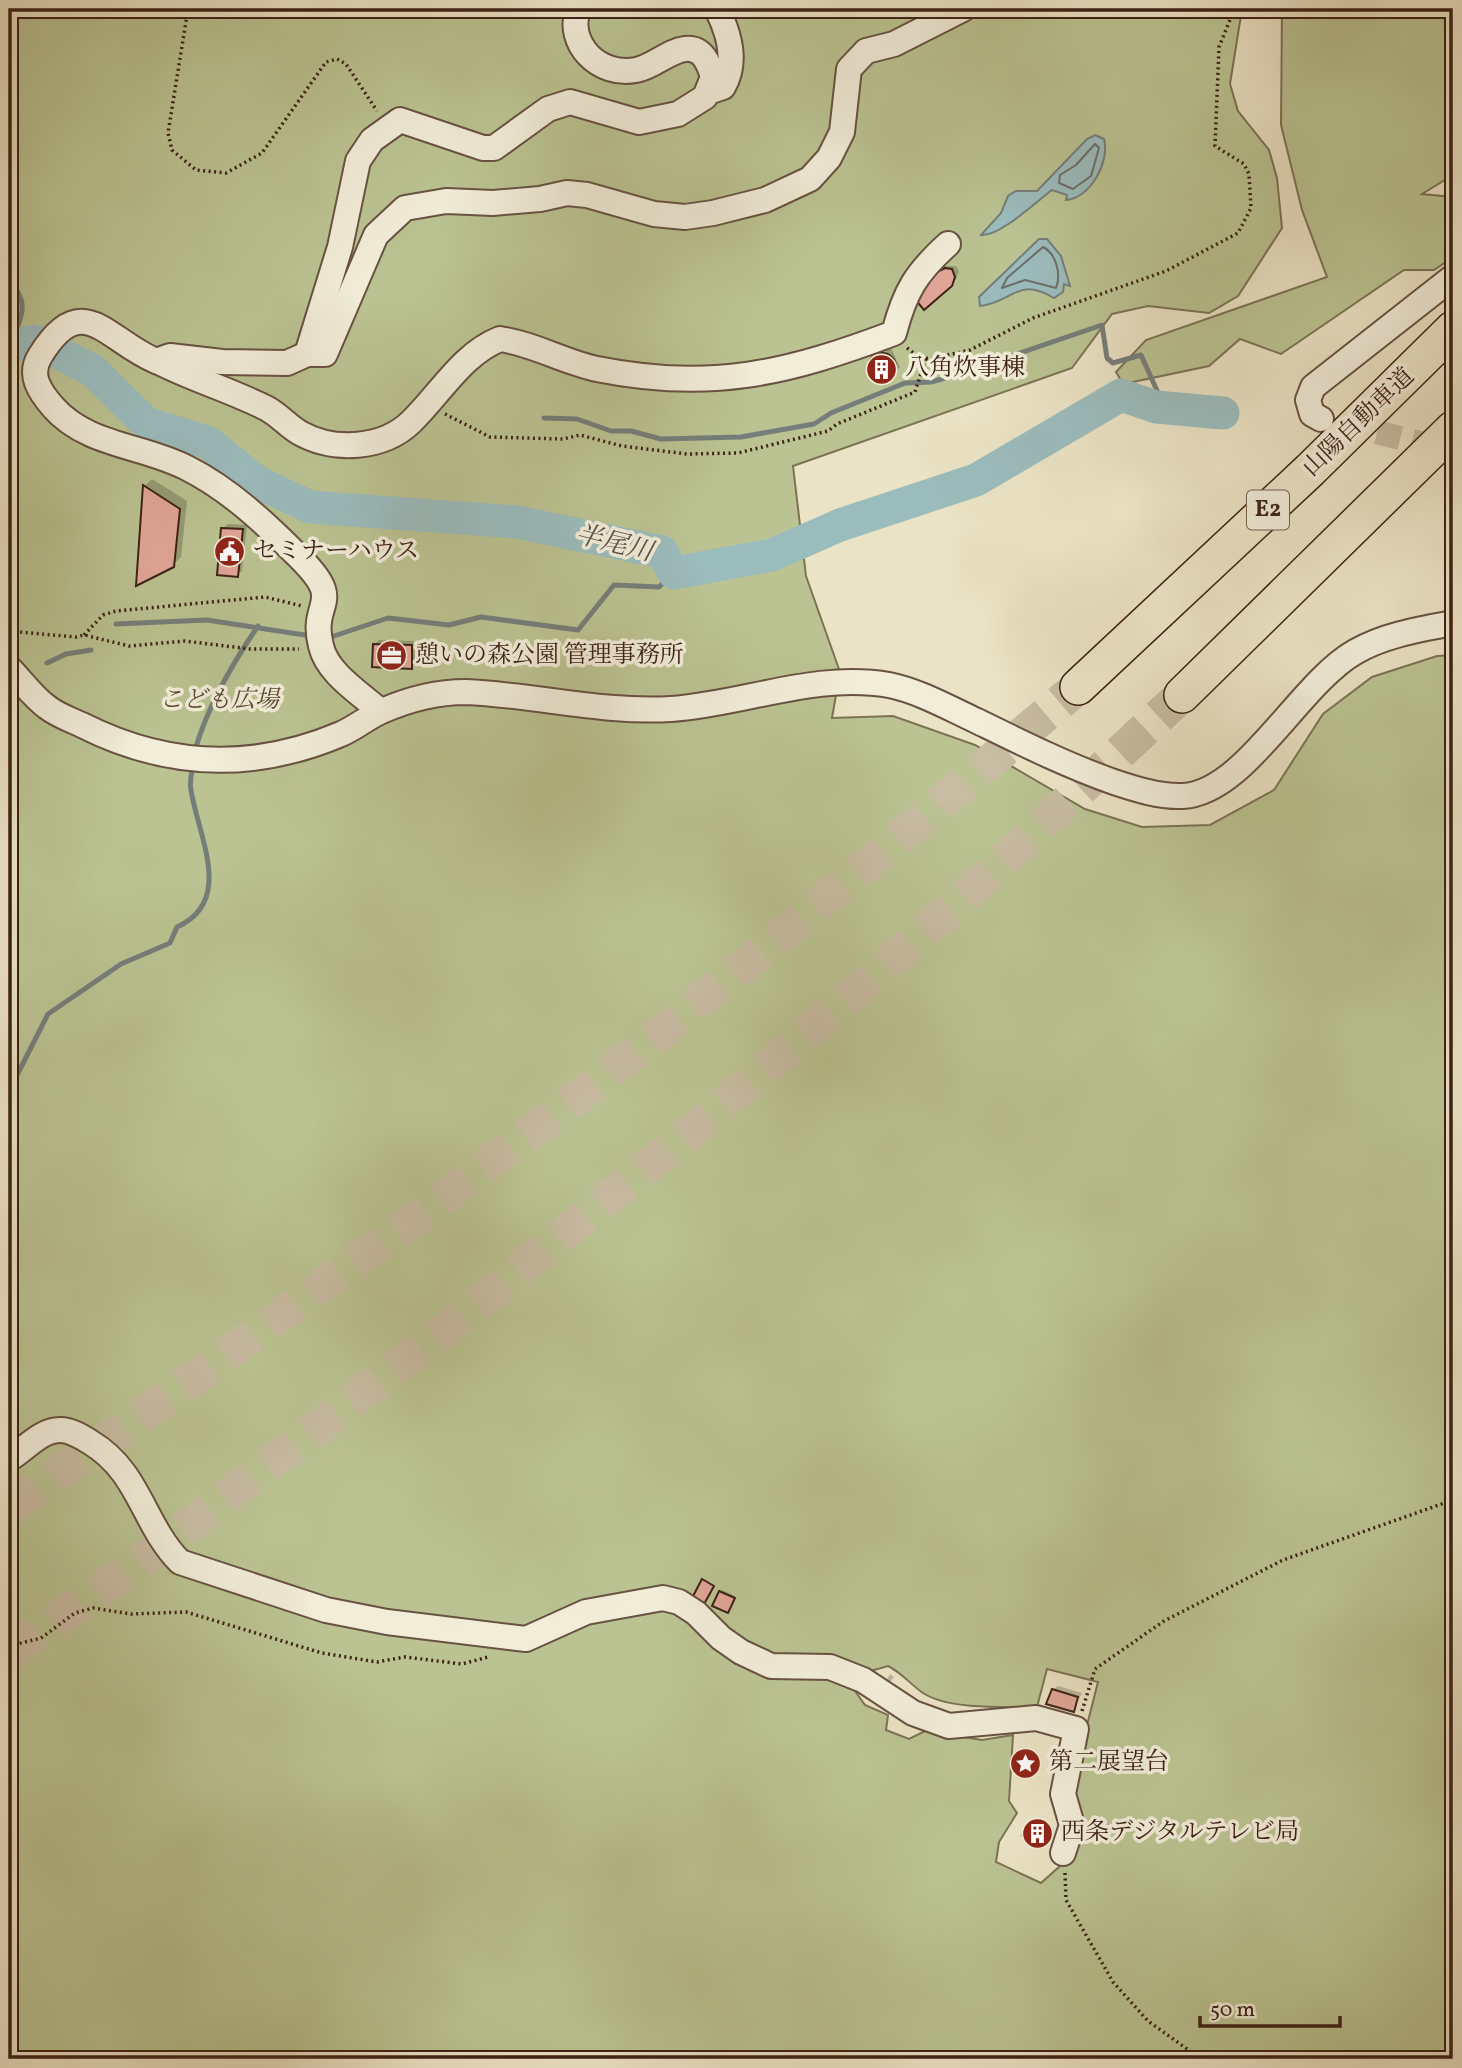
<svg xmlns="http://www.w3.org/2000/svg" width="1462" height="2068" font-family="Vollkorn,'Noto Serif JP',serif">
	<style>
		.green { fill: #bbc392; stroke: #7c7254; stroke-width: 2; fill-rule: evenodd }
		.water { fill: #9bbcbd; stroke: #757e7a; stroke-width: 2 }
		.shadow { fill: #0003 }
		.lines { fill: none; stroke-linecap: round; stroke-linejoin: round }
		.shore { stroke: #6c6e69; stroke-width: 2 }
		.stream { stroke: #757e7a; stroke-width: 5 }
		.river { stroke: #9bbcbd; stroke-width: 33 }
		.building { fill: #e2a698; stroke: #3c2115; stroke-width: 2 }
		.minor-tunnel { stroke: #c8bca2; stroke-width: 24; stroke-dasharray: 24 12; stroke-linecap: butt }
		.highway-tunnel { stroke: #c8bca2; stroke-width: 35; stroke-dasharray: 35 18; stroke-linecap: butt }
		.minor-casing { stroke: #685241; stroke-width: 28 }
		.highway-casing { stroke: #3c2115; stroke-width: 38 }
		.path { stroke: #3c2115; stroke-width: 3.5; stroke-dasharray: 2 3.5; stroke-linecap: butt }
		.minor { stroke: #f2edd9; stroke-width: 24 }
		.highway { stroke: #ebe3c5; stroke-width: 35 }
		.labels { text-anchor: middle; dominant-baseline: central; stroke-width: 7; stroke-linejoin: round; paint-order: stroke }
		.shield { fill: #f2edd9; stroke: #735e50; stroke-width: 2 }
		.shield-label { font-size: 23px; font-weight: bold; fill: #3c2115 }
		.poi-label { font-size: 24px; fill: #3c2115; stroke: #f2edd9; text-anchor: start }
		.street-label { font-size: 24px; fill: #3c2115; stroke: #f2edd9 }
		.park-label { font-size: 24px; font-style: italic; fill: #5c4a34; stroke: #f2edd9 }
		.water-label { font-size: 26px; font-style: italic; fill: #585047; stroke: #f2edd9 }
	</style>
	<rect width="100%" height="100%" fill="#ebe3c5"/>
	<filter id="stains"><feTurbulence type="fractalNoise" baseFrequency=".00286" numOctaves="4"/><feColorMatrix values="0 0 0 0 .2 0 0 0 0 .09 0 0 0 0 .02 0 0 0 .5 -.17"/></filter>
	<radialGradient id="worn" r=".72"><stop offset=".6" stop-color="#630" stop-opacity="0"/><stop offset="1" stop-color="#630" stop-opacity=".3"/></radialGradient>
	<g class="green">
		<path d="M9,9H1242L1230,84L1238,111L1269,150L1277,178L1282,228L1238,296L1209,313L1148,306L1112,314L1072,368L793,466L806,576L840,672L832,718L893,716L975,745L1085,809L1142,827L1210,825L1274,790L1323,714L1372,677L1437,656L1453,655V2059H9ZM888,1666C902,1673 910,1684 923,1693C949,1710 1006,1707 1037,1707L1047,1669L1098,1682L1069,1796L1070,1857L1041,1883L996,1862L999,1842L1017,1813L1009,1801L1013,1735L982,1740L925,1731L909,1739L886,1730L888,1715L865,1705L850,1684L867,1672Z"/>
		<path d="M1282,9H1453V175L1422,194L1453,197V257L1434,270H1404L1281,354L1240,339L1209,366L1123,384L1116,372L1146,340L1327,277L1302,210L1281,125Z"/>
	</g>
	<g class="water">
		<path d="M1095,135L1104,139C1110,161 1091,198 1066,200L1067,195L1052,190C1036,202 999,237 981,235L1001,213L1008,196L1016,191H1037L1087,139Z"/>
		<path d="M1039,239H1047L1061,256L1070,286L1064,284L1063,292L1054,298C1017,276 1014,302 980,306L979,297Z"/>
	</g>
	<g class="shadow">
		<path d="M942,266H956L959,271L956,279L924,308L919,289Z"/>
		<path d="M891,348L900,367L891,377L880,380L871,376L868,366L871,360Z"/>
		<path d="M152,479L187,501L181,557L173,565L138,583L145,486Z"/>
		<path d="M228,524L247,525L242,571L237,575L223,528Z"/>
		<path d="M379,640L416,641V663L411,667L374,645Z"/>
		<path d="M722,1590L735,1596L729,1609L720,1592Z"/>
		<path d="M890,1674L894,1677L889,1683L886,1681Z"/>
		<path d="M1058,1686L1082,1693L1073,1710L1053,1690Z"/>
		<path d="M1036,1821L1051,1826L1045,1841L1034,1822Z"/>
		<path d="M1024,1830L1030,1832L1025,1838L1020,1836Z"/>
	</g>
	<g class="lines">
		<g class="shore">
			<path d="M1095,144L1099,148L1091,176L1073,189L1059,183L1060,175L1076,165Z"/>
			<path d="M1043,247C1057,254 1061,275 1056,288L1025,280L1002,288L1007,278Z"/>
		</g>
		<g class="stream">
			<path d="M9,278C28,304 24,310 13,339L20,343"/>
			<path d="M544,418L577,419L611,431H631L661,439L741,437L814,424L831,413L905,383L931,382L956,375L1102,325L1107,358L1113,363L1141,355L1159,395L1176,409"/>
			<path d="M116,624L207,620L311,636"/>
			<path d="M328,638L388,618L449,625L481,617L578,630L614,585L659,587L674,573"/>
			<path d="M47,663L66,654L91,650"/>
			<path d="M9,697L11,695"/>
			<path d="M195,750C208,705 232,664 258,626"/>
			<path d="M9,1091L48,1014L121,964L170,943L177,927C235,901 198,836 191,790C189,782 192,772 193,763"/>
		</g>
		<path class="river" d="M9,346L35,341L92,370L146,423L209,443L257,482L310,507L517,522L662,552L674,573L772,555L840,525L976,480L1121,395L1156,407L1223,413"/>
	</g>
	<g class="building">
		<path d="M945,268L952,269L955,277L952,286L924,310L915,299L937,272Z"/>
		<circle cx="882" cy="367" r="14"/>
		<path d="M143,485L180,509L174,567L136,586Z"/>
		<path d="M221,528L243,529L238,577L217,575Z"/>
		<path d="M373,644L412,645V669L372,667Z"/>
		<path d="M702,1579L714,1586L703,1606L691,1600Z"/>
		<path d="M719,1591L735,1598L728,1613L712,1606Z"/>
		<path d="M1052,1689L1078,1697L1074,1712L1046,1704Z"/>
		<path d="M1032,1821L1050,1828L1044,1845L1027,1839Z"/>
	</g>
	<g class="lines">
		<path class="minor-tunnel" d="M1342,424L1446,449"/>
		<g class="highway-tunnel">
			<path d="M9,1509C224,1356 441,1204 649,1041C795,926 937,807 1078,687"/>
			<path d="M9,1653L135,1566L445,1330L706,1119L951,909L1182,695"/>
		</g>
		<defs>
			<g id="minor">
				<path d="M708,92L723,87C738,62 729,33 717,9"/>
				<path d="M307,354L340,247L358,161L372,140L400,120L483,148H494L548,109L570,102L639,122L678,114L705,97L713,77C709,64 703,47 685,49C668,51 653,67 636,70C599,77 566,44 578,9"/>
				<path d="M157,361C192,379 230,390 266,408C278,414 288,426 300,433C334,452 383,449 411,422C440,394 462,354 500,339C534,344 564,362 597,369C711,392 788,373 894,333C905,291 916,273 948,244"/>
				<path d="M1321,419L1312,414L1308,400L1313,387L1453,277"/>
				<path d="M9,668C21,680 33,697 47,707C57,715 71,720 82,725C167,768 254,771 341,734C355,728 368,717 382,711C407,700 438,692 466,692C535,695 602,713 671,709C744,704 816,672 889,685C919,691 949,708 977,721C1022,743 1066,765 1114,782C1135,789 1160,797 1183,796C1245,793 1299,684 1355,652C1384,635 1421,629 1453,623"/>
				<path d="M380,711C360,693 327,673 321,646C309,599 348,605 298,556C265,523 229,489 187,468C143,445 87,446 53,407C40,392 28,375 40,356C82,287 106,340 156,361L170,356L222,362L287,363L307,354H325L376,235L405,208L446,201L493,203L540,199L567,193L587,195L654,214L685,217L713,213L765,200L810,179L829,158L842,132L849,69L866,51L894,44L963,9"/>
				<path d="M9,1459C25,1450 40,1430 60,1430C71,1430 82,1437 90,1442C140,1472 142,1523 180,1562L326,1610L387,1622L526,1639L586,1612L663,1598L679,1602L696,1613L721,1638L741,1652L771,1666L830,1667L863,1680L913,1713L949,1726L1036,1718L1076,1729L1063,1794L1072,1825L1063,1853"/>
			</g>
			<g id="highway">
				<path d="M1078,687L1310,470L1453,329"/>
				<path d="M1182,695L1453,429"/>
			</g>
		</defs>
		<use href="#minor" class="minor-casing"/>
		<use href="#highway" class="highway-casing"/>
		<g class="path">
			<path d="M188,9L168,133L172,150L196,170L226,173L262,153L326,62L337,59L346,64L377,111"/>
			<path d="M907,348L919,357L931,359L970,350L1033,318L1166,271L1238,233L1251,208L1249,174L1244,164L1215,146L1219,47L1232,15"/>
			<path d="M445,414L490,437L563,439L580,435L622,446L687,454L738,453L828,431L837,424L915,392L926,358"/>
			<path d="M84,635L103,615L116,611L265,597L302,606"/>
			<path d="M9,644L20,632L76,637L84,635L129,646L185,641L250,649H299"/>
			<path d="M9,1646L41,1638L75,1613L93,1608L131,1614L186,1612L322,1653L377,1662L405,1657L462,1664L488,1657"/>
			<path d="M1082,1711L1095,1669L1164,1621L1283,1560L1453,1500"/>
			<path d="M1065,1873L1066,1900L1113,1982L1148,2021L1201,2059"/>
		</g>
		<use href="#minor" class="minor"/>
		<use href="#highway" class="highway"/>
	</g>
	<defs>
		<symbol id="building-disc" viewBox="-11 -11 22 22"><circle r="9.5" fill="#8f2418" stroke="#f2edd9"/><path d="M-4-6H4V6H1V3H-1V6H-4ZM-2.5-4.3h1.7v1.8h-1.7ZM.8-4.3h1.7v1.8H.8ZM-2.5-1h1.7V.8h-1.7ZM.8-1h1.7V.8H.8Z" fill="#fff"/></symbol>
		<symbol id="civic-disc" viewBox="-11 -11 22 22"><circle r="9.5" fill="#8f2418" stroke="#f2edd9"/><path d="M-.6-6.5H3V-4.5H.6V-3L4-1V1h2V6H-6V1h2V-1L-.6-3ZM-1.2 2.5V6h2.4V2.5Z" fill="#fff"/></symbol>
		<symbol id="office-disc" viewBox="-11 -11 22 22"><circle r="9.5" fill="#8f2418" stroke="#f2edd9"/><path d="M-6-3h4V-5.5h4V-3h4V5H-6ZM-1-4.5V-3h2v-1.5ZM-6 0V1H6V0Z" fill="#fff"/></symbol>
		<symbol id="sight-disc" viewBox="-11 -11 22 22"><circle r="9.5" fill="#8f2418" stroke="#f2edd9"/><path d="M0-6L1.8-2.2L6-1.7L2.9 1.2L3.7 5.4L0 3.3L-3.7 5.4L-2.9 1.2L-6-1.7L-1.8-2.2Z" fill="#fff"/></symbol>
	</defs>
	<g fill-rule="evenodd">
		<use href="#building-disc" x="864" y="352" width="35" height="35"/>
		<use href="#civic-disc" x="212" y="534" width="35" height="35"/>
		<use href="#office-disc" x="374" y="638" width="35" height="35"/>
		<use href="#sight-disc" x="1008" y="1746" width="35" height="35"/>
		<use href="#building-disc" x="1020" y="1816" width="35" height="35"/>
	</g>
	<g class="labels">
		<rect class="shield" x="1247" y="490.5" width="42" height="39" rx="5"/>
		<g class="shield-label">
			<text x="1268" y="510">E2</text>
		</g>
		<g class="poi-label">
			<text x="905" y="369">八角炊事棟</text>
			<text x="253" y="552">セミナーハウス</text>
			<text x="415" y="656">憩いの森公園 管理事務所</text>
			<text x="1049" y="1763">第二展望台</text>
			<text x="1061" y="1833">西条デジタルテレビ局</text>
		</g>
		<g class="street-label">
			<text transform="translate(1359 423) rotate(-44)">山陽自動車道</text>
		</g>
		<g class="park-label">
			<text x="219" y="701">こども広場</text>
		</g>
		<g class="water-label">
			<text transform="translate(614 544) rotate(14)">半尾川</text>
		</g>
	</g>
	<rect width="1462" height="2068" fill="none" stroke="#ebe3c5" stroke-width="35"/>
	<rect x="10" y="10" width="1441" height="2047" fill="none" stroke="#3c2115" stroke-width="3.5"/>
	<rect x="18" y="18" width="1427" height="2033" fill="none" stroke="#3c2115" stroke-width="2"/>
	<path d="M1200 2016v10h140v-10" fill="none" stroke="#3c2115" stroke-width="3.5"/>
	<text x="1210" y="2016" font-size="21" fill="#3c2115" stroke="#f2edd9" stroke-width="5" paint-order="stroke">50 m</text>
	<rect width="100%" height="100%" filter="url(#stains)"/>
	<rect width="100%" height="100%" fill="url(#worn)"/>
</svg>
